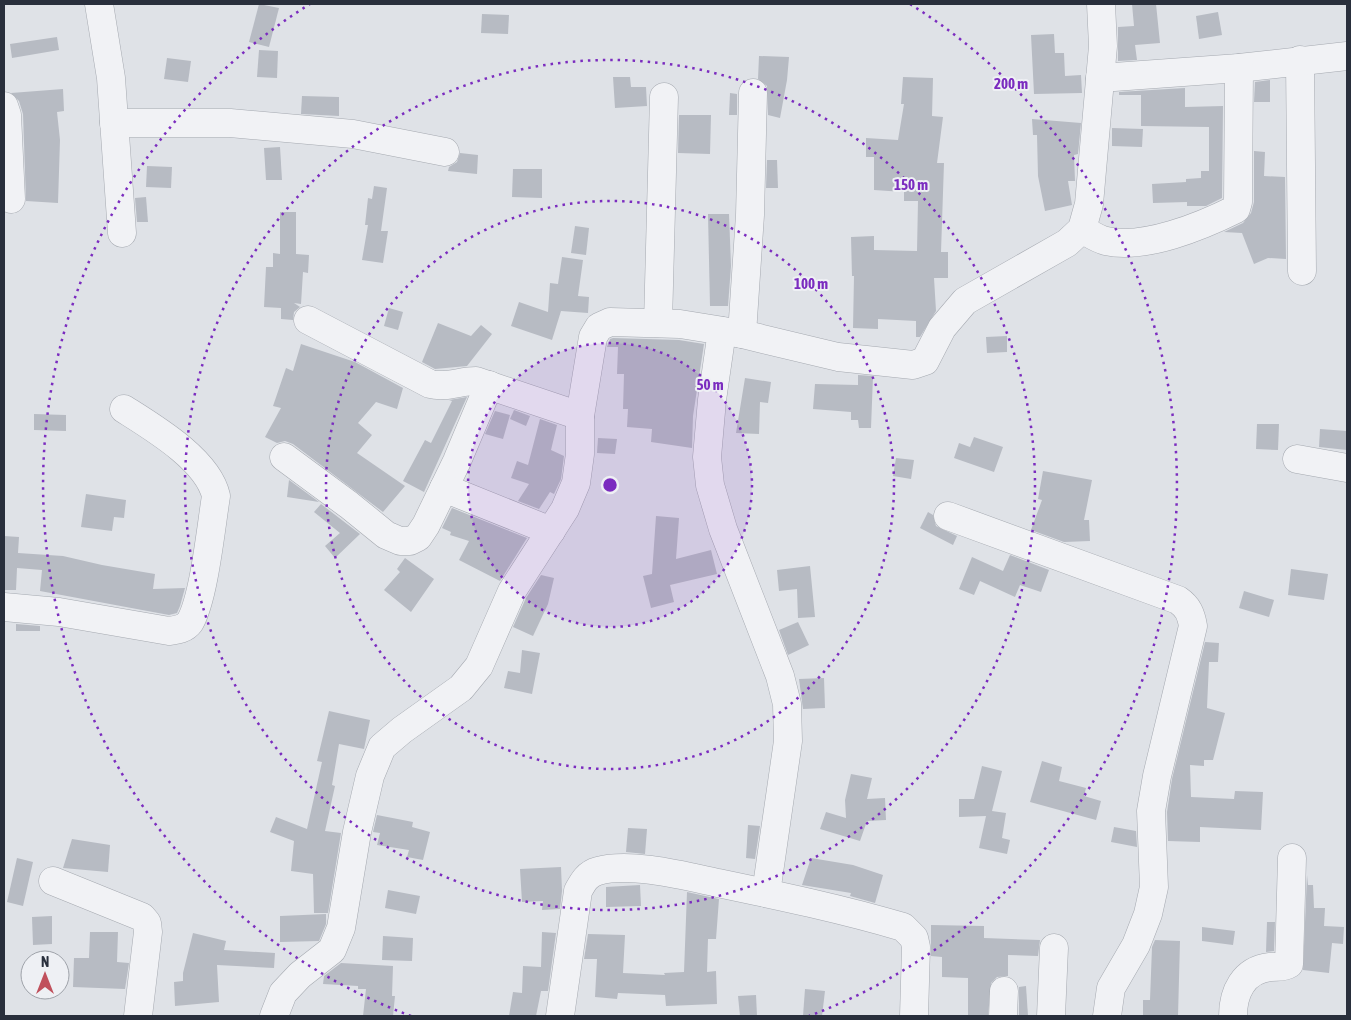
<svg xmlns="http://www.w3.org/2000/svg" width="1351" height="1020" font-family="'Asap Condensed',sans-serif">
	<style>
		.building { fill: #b7bbc3 }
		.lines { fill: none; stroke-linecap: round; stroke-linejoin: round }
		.minor-casing { stroke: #a5a9b0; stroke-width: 29 }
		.minor { stroke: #f1f2f5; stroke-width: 28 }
		.ring { fill: none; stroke: #7b2cbf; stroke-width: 2.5; stroke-dasharray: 2.5 5 }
		.centre { fill: #7b2cbf; stroke: #eef0f4; stroke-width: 2.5 }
		.ring-label { font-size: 15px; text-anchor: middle; font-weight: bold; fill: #7b2cbf; stroke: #eef0f4; stroke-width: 4; stroke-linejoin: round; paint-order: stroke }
	</style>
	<rect width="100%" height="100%" fill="#dfe2e7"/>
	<g class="building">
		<path d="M259,4L279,8L269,47L249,42Z"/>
		<path d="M1132,4H1156L1160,43L1135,45L1137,60L1118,61V27L1134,26Z"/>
		<path d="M1218,12L1222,35L1199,39L1196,16Z"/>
		<path d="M482,14L509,15L508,34L481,33Z"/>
		<path d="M1054,34L1055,53H1064L1065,76L1081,75L1082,93L1034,94L1031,35Z"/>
		<path d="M57,37L59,50L12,58L10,44Z"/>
		<path d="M259,50L278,51L277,78L257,77Z"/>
		<path d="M759,56L789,57L787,80L780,118L768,115L767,86L758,79Z"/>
		<path d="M167,58L191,61L188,82L164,79Z"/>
		<path d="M613,77H630L631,87H646L647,106L615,108Z"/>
		<path d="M903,77L933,78L932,116L943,117L937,163H944L941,252H948V278H934L936,311L920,337H916V321L878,319V329L853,328L854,276H852L851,237L874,236V250L917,251L918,201H904V192L874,190V157H866V138L898,140L904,104H901Z"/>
		<path d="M1270,80V102H1254L1255,82Z"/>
		<path d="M1185,88V107L1223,106L1222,198L1206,206H1187V202L1153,203L1152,184L1186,182V179L1201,178V171H1209V127L1141,126V95H1119V92Z"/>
		<path d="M63,89L64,111L57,112L60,140L58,203L26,201L23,114L19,101L11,93Z"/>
		<path d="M730,93L737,94V115H729Z"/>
		<path d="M302,96L339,97V116L301,114Z"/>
		<path d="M679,115H711L710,154L678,153Z"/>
		<path d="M1032,119L1081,123L1078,154L1074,155L1075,181H1068L1072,205L1045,211L1038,176L1037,135H1033Z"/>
		<path d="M1112,128L1143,129L1142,147L1112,146Z"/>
		<path d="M280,147L282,180H266L264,148Z"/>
		<path d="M1254,151L1265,152L1264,176L1285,177L1286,259L1268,258L1254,264L1242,233L1224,232L1243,223L1251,213L1254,202Z"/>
		<path d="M460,153L478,155L477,174L448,171L449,167L457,162Z"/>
		<path d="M767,160H777L778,188H766Z"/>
		<path d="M147,166L172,167L171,188L146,187Z"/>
		<path d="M513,169H542V198L512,197Z"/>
		<path d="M374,186L387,188L381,231H388L383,263L362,260L368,225H365L368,198L372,199Z"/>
		<path d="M146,197L148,222H137L135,198Z"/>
		<path d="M280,212H296V254L309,255L308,273L303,272L301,304L294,303L300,307L294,312L293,320L281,319V308L264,307L266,267H273V253L280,254Z"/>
		<path d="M708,214H729L731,266L728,306H710Z"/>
		<path d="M575,226L589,228L586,255L571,253Z"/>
		<path d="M562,257L583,260L578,296L589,297L588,313L561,311L552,340L511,326L519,302L548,312L550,283L558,284Z"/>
		<path d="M389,308L403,312L398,330L384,326Z"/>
		<path d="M438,323L471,336L481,325L492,334L467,366L435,369L422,362Z"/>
		<path d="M1007,336V352L987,353L986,337Z"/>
		<path d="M613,338L679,340L704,344L693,416L692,448L651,442L652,429L627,427L628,409H623L624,374H617L618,347H607L610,339Z"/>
		<path d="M301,344L355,362L403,388L397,409L376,402L358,423L372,435L357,453L405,486L383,512L293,444L285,441L277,443L265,437L281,408L273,406L286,368L293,371Z"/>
		<path d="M858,375L873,376L871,428H859L858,420H851V412L813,409L815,384L858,385Z"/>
		<path d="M745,378L771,382L768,403L760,402L759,434L736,433Z"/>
		<path d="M467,397L424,492L403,481L425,440L431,443L452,401L449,400Z"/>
		<path d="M514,410L530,416L526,426L510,419Z"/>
		<path d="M495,411L510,415L503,439L485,434Z"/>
		<path d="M34,414L66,415V431L34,430Z"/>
		<path d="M540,419L557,425L551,450L564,456L561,479L554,494L550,492L539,509L518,501L529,484L511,478L517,461L528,465Z"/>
		<path d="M1257,424H1279L1278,450L1256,449Z"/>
		<path d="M1320,429L1347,431V450L1319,447Z"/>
		<path d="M974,437L1003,447L994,472L954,458L959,443L970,447Z"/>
		<path d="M598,438L617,439L615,454L597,453Z"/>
		<path d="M896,458L914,460L911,479L893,476Z"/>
		<path d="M1043,471L1092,480L1084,520H1089L1090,541L1064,542L1031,530L1042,500L1038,499Z"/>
		<path d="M289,480L319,502L287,497Z"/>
		<path d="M86,494L126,500L124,518L114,517L112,531L81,527Z"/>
		<path d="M321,504L360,534L335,558L325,546L340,533L314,512Z"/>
		<path d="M452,508L527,538L500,581L459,560L469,541L450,535L451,532L442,528Z"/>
		<path d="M928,512L933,515L936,526L957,536L953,545L920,528Z"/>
		<path d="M656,516L679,518L676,559L711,550L717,574L670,585L674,602L651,608L643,576L652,574Z"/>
		<path d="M4,536L19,537L18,553L63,556L102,565L155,574L153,589L185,588L180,606L177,613L169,615L40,591L42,570L17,568L16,590H4Z"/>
		<path d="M1010,555L1049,570L1041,592L1020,585L1015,597L980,581L974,595L959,589L972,557L1003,571Z"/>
		<path d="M405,558L434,579L411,612L384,590L400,572L397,569Z"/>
		<path d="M810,566L815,617L798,618L797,589L779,591L777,570Z"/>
		<path d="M1291,569L1328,574L1324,600L1288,595Z"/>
		<path d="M541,575L554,578L548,604L533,636L513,627L526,598Z"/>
		<path d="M1244,591L1274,600L1269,617L1239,608Z"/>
		<path d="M798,622L809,645L788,655L779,630Z"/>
		<path d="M16,624L40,626V631H16Z"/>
		<path d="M1205,642L1219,643L1218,662H1209L1207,708L1225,713L1213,760H1204V766L1190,765L1191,797L1234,799L1235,791L1263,792L1261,830L1200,827V842L1168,841L1167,812L1172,779Z"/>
		<path d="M522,650L540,653L532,694L504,688L508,671L520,673Z"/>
		<path d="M824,678L825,708L803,709L799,679Z"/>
		<path d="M329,711L370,720L364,749L339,744L332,785L335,786L325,831L341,833L328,913H314L313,874L291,871L294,841L270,832L276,817L307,829L322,762L317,761Z"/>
		<path d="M1042,761L1062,767L1059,781L1086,788L1084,796L1101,801L1096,820L1030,802Z"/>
		<path d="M982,766L1002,771L992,811L1006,813L1002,838L1010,840L1007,854L979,848L986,816L959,817V799H974Z"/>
		<path d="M851,774L872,778L867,799L885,798L886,820L867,821L860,841L820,829L826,812L846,818L845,800Z"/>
		<path d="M377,815L413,822L412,827L430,832L423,860L407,857L409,850L377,845L380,833L373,832Z"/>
		<path d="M748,825L760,826L755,859L746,858Z"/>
		<path d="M1114,827L1136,831L1137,847L1111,842Z"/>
		<path d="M628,828L647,829L645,854L626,852Z"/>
		<path d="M72,839L110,845L108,872L63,868Z"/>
		<path d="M17,858L33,862L23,906L7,902Z"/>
		<path d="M811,858L853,865L883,875L875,903L850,896L851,893L802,885Z"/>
		<path d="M561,867L562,891L560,909L542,910L543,901L522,902L520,869Z"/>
		<path d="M1307,875L1308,885H1313L1314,908H1325L1324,926L1344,927L1343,944L1332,943L1329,973L1303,970Z"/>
		<path d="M640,885L641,906L606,907V887Z"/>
		<path d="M388,890L420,896L416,914L385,908Z"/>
		<path d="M687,892L719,899L716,939H708L707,972L716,971L717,1004L666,1006L665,995L618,993L617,999L595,997L597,959H584L588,934L625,935L623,973L665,975L664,973L684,972Z"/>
		<path d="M326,914V924L319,941L280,942V916Z"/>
		<path d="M52,916V944L33,945L32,917Z"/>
		<path d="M1267,922H1275L1274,951L1266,952Z"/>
		<path d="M931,925L984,926V938L1040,940L1038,956L1008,955V976L997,977L991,983L988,1016H968V978L942,977V957L931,956Z"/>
		<path d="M1202,927L1235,931L1233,945L1202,941Z"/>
		<path d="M90,932H118L117,962L129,963L125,989L73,987L74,958H89Z"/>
		<path d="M542,932L556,933L548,991H541L536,1016H509L513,992L522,993L523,966L541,967Z"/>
		<path d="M193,933L226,941L224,950L275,953L274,968L217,965L219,1002L175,1006L174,982L183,981V973Z"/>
		<path d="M383,936L413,938L412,961L382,960Z"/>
		<path d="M1155,940L1180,941L1178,1016L1143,1015V1000H1150L1152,947Z"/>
		<path d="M341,963L393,966L392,996H395L393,1016H363L366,989H358V986L323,984L324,976Z"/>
		<path d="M1026,986L1028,1016H1019V987Z"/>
		<path d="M805,989L825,991L822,1016H803Z"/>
		<path d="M756,995L757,1016H740L738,996Z"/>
	</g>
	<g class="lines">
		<defs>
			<g id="minor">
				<path d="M99,4L111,78L122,233"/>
				<path d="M1300,60L1302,271"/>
				<path d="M1100,78L1239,68L1347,56"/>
				<path d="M4,106L7,115L11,199"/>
				<path d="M114,123H230L353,134L445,152"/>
				<path d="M1082,229C1089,233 1097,239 1106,241C1144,250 1202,226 1236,209L1238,202L1239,68"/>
				<path d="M308,320L430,384C446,388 460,381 476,381L580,416"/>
				<path d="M658,323L664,97"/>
				<path d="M722,331L712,400L707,457L710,485L723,529L780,676L787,704L788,741L766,893"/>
				<path d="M742,334L750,215L753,93"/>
				<path d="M284,457L349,505L386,535L400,541H410L418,537L426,525L457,461L489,385"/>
				<path d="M1297,459L1347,468"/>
				<path d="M444,488L551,531"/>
				<path d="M948,516L1178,600C1188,607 1191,614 1193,626L1157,776L1151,811L1154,887L1148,914L1136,945L1111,988L1107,1016"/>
				<path d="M4,607L59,612L169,631C177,630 185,629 190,622C204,598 211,527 216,496C208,460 154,428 124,409"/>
				<path d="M53,881L142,917L147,923L148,932L138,1016"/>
				<path d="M274,1016L283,993L300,975L332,950L341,928L357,832L370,776L382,747L402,730L461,688L479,666L512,591L565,509L576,483L580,454V416L593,337L599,327L610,322L680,324L742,334L838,357L913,365L925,361L942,328L965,301L1067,243L1082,229L1089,204L1103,46L1101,4"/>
				<path d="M560,1016L578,891C583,882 587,874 598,871C631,862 685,876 718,883C780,896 842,909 903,927L914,938L916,947L914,1016"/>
				<path d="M1003,1016L1004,991"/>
				<path d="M1051,1016L1054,948"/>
				<path d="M1233,1016C1233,993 1243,970 1270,967C1278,966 1283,968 1289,964L1292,858"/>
			</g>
		</defs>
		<use href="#minor" class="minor-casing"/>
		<use href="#minor" class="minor"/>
	</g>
	<circle cx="610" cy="485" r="142" fill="#7b2cbf" fill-opacity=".12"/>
	<g class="ring">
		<circle cx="610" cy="485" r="142"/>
		<circle cx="610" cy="485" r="284"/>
		<circle cx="610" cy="485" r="425"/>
		<path d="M411 1016A567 567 0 0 1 310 4M910 4A567 567 0 0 1 809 1016"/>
	</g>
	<circle cx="610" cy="485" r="8" class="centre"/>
	<g class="ring-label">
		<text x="1011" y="89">200 m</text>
		<text x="911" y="190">150 m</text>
		<text x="811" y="289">100 m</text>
		<text x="710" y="390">50 m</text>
	</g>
	<rect width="1351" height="1020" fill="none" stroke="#292f3c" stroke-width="10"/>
	<g transform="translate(45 975)"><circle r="24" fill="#eef0f4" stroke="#9fa3aa"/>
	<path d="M0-4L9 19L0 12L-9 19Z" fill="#c0505c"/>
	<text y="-8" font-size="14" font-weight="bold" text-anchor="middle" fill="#292f3c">N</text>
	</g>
</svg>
